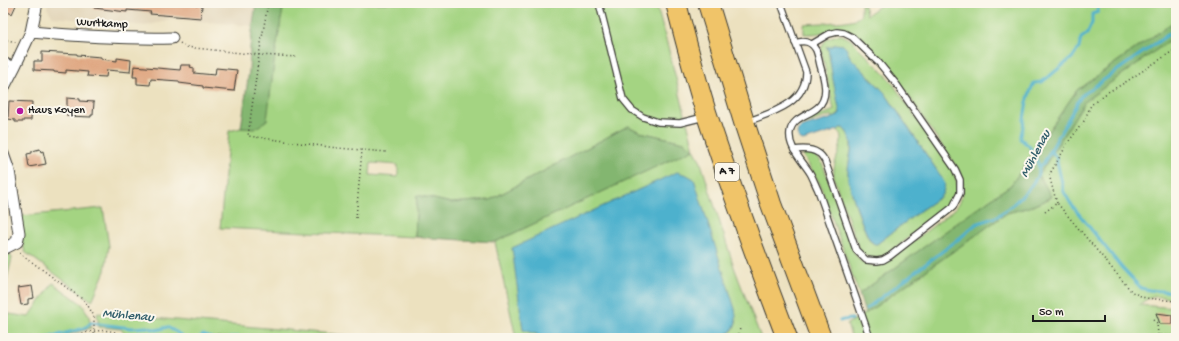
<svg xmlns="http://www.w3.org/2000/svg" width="1179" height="341" font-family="'Gochi Hand',sans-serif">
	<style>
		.built { fill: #e0d2b4 }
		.green { fill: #a4d482; stroke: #60784f; fill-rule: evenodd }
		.forest { fill: #83b670; stroke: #506946 }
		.water { fill: #4eb1cd; stroke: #356674 }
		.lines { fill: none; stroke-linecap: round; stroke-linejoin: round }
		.stream { stroke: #4eb1cd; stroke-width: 3 }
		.building { fill: #dfa680 }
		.service-casing { stroke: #3b3a34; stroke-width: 8 }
		.minor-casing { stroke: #3b3a34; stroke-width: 13 }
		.motorway-casing { stroke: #3b3a34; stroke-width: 22 }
		.path { stroke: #3b3a34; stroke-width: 1.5; stroke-dasharray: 1 3; stroke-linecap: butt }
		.service { stroke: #fff; stroke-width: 5.5 }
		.minor { stroke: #fff; stroke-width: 11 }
		.motorway { stroke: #f0c469; stroke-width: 20 }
		.poi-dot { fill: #b5179e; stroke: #fbf7ec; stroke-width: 1.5 }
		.labels { text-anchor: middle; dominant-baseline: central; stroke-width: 4; stroke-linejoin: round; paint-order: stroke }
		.shield { fill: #fbf7ec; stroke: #5f5e5a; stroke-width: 1 }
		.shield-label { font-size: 11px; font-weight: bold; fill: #1c1c1c }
		.street-label { font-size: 12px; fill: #1c1c1c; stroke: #fbf7ec }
		.poi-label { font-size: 12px; fill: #1c1c1c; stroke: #fbf7ec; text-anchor: start }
		.water-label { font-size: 13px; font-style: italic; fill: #325f6c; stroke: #fbf7ec }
	</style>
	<rect width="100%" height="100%" fill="#fbf7ec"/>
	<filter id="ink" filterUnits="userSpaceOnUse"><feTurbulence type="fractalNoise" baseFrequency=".025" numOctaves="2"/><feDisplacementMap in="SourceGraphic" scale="8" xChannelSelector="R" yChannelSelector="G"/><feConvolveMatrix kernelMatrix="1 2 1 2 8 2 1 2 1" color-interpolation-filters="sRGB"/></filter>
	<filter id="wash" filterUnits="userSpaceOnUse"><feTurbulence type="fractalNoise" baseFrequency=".012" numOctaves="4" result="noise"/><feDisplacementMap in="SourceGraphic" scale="16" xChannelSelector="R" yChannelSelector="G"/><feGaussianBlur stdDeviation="0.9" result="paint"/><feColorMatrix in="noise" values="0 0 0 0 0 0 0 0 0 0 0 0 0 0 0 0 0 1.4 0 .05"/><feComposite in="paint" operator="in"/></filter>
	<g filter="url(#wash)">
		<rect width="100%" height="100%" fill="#ece1bf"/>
		<path class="built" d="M48,3H256L253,26L173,19L146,26L53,17L47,8Z"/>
		<g class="green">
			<path d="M276,3H656L669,51L694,149L700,160L734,267L761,338H723L733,330L737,320L523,330L549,338H516L495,242L693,149L684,142L640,132L628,126L490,200L451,203L417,195L415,237L220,228L229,131L241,128H255ZM371,163L398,165V177L370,175Z"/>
			<path d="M862,3H863L867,15L884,3H1176V20L1077,90L1011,185L989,200L859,294L820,184L801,152C816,153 819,156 825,170L854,252C861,265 871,268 884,264L955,209C964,198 965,187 961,174L900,83L891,72L855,35C843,28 833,30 820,33C815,34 809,34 804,34V24C815,23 852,23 859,17C862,13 861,9 861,4Z"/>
			<path d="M837,35H842L850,39L886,75L895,87L954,173C959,187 958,193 950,205L888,254C875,261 868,260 859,249L835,182C834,178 833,173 834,169C835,157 846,142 838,130L840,128H843C858,143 847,157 848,175C848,185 865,236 871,242C873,243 875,244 877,244L921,210L940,197L943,193L940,175L885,93L850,57L846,48L833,45L830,48L826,46L828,49L840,110L839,115L833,118L832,115L797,126L807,120L832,111L834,110L821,49C825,39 827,38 837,35Z"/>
			<path d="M1176,36V299C1160,297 1153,293 1139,305L1176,308V338H852L847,324L865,314L1007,213C1021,209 1039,206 1051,197L1039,175L1085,101Z"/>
			<path d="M103,208L109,246L105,271L92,301L25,252L22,241L21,216Z"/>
			<path d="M9,254L12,258L3,295V255Z"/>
			<path d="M53,283L82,304L89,316L91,328L60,338H3V313L29,317Z"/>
			<path d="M97,313L378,338H128L121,329L99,327Z"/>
		</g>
		<g class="forest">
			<path d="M256,3H284L275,56L267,120L255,129L241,128L249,71L250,46Z"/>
			<path d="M1176,20V36L1085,101L1039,175L1051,196C1039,206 1021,209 1007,213L865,314L859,294L989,200L1011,185L1077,90Z"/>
			<path d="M628,126L640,132L684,142L694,149L495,242L415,237L417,195L451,203L490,200Z"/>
		</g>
		<g class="water">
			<path d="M836,44L843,45L846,48L850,57L885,93L940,175L945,184L943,193L940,197L921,210L877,244C875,244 873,244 872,242C865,236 848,185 848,175C847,158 859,143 843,128H840L838,130L803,141C797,139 795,133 800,128L836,117L840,113L833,80L828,49L826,47H830Z"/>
			<path d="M677,172L687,175L694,179L735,309C738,326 735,328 723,338H549L523,330L512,248Z"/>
		</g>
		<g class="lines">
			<g class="stream">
				<path d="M1050,150L1056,157L1064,192L1071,204L1122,268L1141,288L1149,290L1176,292"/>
				<path d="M1039,166L1035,156L1029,146L1021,139C1020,135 1022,132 1023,127C1025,112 1027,96 1034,83L1042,82L1072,58L1079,48L1081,38L1087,34L1092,23V14L1098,12V6L1100,3"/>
				<path d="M866,309L960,238L976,224L996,217L1010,207L1028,190L1039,174V166L1043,164L1081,96L1176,29"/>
				<path d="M840,321L843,320L852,319"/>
				<path d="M47,338L85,328L91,323L132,328L147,327L157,330L167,327L178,333L183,338"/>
				<path d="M199,338L203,335L211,338"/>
				<path d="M230,338L237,337L243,338"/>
				<path d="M537,338L539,335"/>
			</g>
		</g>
		<g id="blocks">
			<g class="building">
				<path d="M3,3H17L12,14L3,10Z"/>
				<path d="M94,3H197L196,5H202L201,18L150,14L151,12L127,10V12L94,8Z"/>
				<path d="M42,52L77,54V55L101,57V59L117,61V58L131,60L130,72L107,70L106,77L87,76L88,72L66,70V73L54,72V71L34,70V61H42Z"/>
				<path d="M181,65H191L190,67L194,68V73L204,74L215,75L216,68L237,70L234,91L203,88V86L179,83V81L151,79L150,85L137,84V77H133L134,66L180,70Z"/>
				<path d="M67,98L80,99V101L94,102L93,115H91V117L67,116Z"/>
				<path d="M9,101L32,102L31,120H23V122H15V120L8,119Z"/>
				<path d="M40,149L41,152L43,151L46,164L29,167L27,154L32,153V151Z"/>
				<path d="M32,286L34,298L28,299V304L21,305L18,288Z"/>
				<path d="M1156,313L1172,315V324H1160Z"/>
			</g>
		</g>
	</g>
	<g filter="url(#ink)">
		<use href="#blocks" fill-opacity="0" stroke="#3b3a34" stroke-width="1"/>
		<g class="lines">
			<defs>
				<g id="service">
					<path d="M599,3L623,99L632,110L643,117L658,122L680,123L704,117"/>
					<path d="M795,43C804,40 811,41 816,50C818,55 819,60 820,65C824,78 830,98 817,108C807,116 792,118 790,132C788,148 802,160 810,173C813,178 815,184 818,190L870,338"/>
					<path d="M7,62L15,66"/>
					<path d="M746,122C771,113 806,104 806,72L781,3"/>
					<path d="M794,150C801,149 812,149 818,153C821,154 823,158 825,161L856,250L866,260L877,261L883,260L890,256L953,207L960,193V180L955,169L897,85L879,63L852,37L844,33L837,32L829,34L812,44"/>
				</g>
				<g id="minor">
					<path d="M31,32C78,36 125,39 172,38"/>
					<path d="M3,89L15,66L31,32L37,3"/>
					<path d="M3,154L9,171L19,233L17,242L3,249"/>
				</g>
				<g id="motorway">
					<path d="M676,3C685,38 694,74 705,109C730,186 758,262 787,338"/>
					<path d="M708,3L744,122L771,204L821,338"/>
				</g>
			</defs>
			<use href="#service" class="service-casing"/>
			<use href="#minor" class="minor-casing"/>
			<use href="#motorway" class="motorway-casing"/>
			<g class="path">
				<path d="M268,3L259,55L248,136L337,148L387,152"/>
				<path d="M3,39L16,42"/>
				<path d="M180,43L186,47L259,55L298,57"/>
				<path d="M1057,203L1053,190L1050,178L1051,172L1069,141L1084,121L1091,105L1108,92L1121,85L1176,49"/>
				<path d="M1045,212L1057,203L1132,292L1145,298L1176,301"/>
				<path d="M356,218L362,150"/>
				<path d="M20,252L21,254L85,301L94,316V338"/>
				<path d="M1153,320L1157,323L1158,335L1176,336"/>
				<path d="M67,338C81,333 113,324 124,338"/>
				<path d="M738,338L740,328"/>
			</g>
			<use href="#service" class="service"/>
			<use href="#minor" class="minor"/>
			<use href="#motorway" class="motorway"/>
		</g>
	</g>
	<circle class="poi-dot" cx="20" cy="111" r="4"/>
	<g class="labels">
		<rect class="shield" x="715" y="163" width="24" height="18" rx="3"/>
		<g class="shield-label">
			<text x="727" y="172">A 7</text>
		</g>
		<g class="street-label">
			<text transform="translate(102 24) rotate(3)">Wurtkamp</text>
		</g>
		<g class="poi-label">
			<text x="28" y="111">Haus Koyen</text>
		</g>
		<g class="water-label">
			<text transform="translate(1036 154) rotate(-62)">Mühlenau</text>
			<text transform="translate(128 316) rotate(5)">Mühlenau</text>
		</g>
	</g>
	<rect width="1179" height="341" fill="none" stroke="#fbf7ec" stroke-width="16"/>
	<path d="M1033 315v6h72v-6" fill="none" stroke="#1c1c1c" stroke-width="2"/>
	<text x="1039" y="315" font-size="12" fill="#1c1c1c" stroke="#fbf7ec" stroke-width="3" paint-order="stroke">50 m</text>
</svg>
